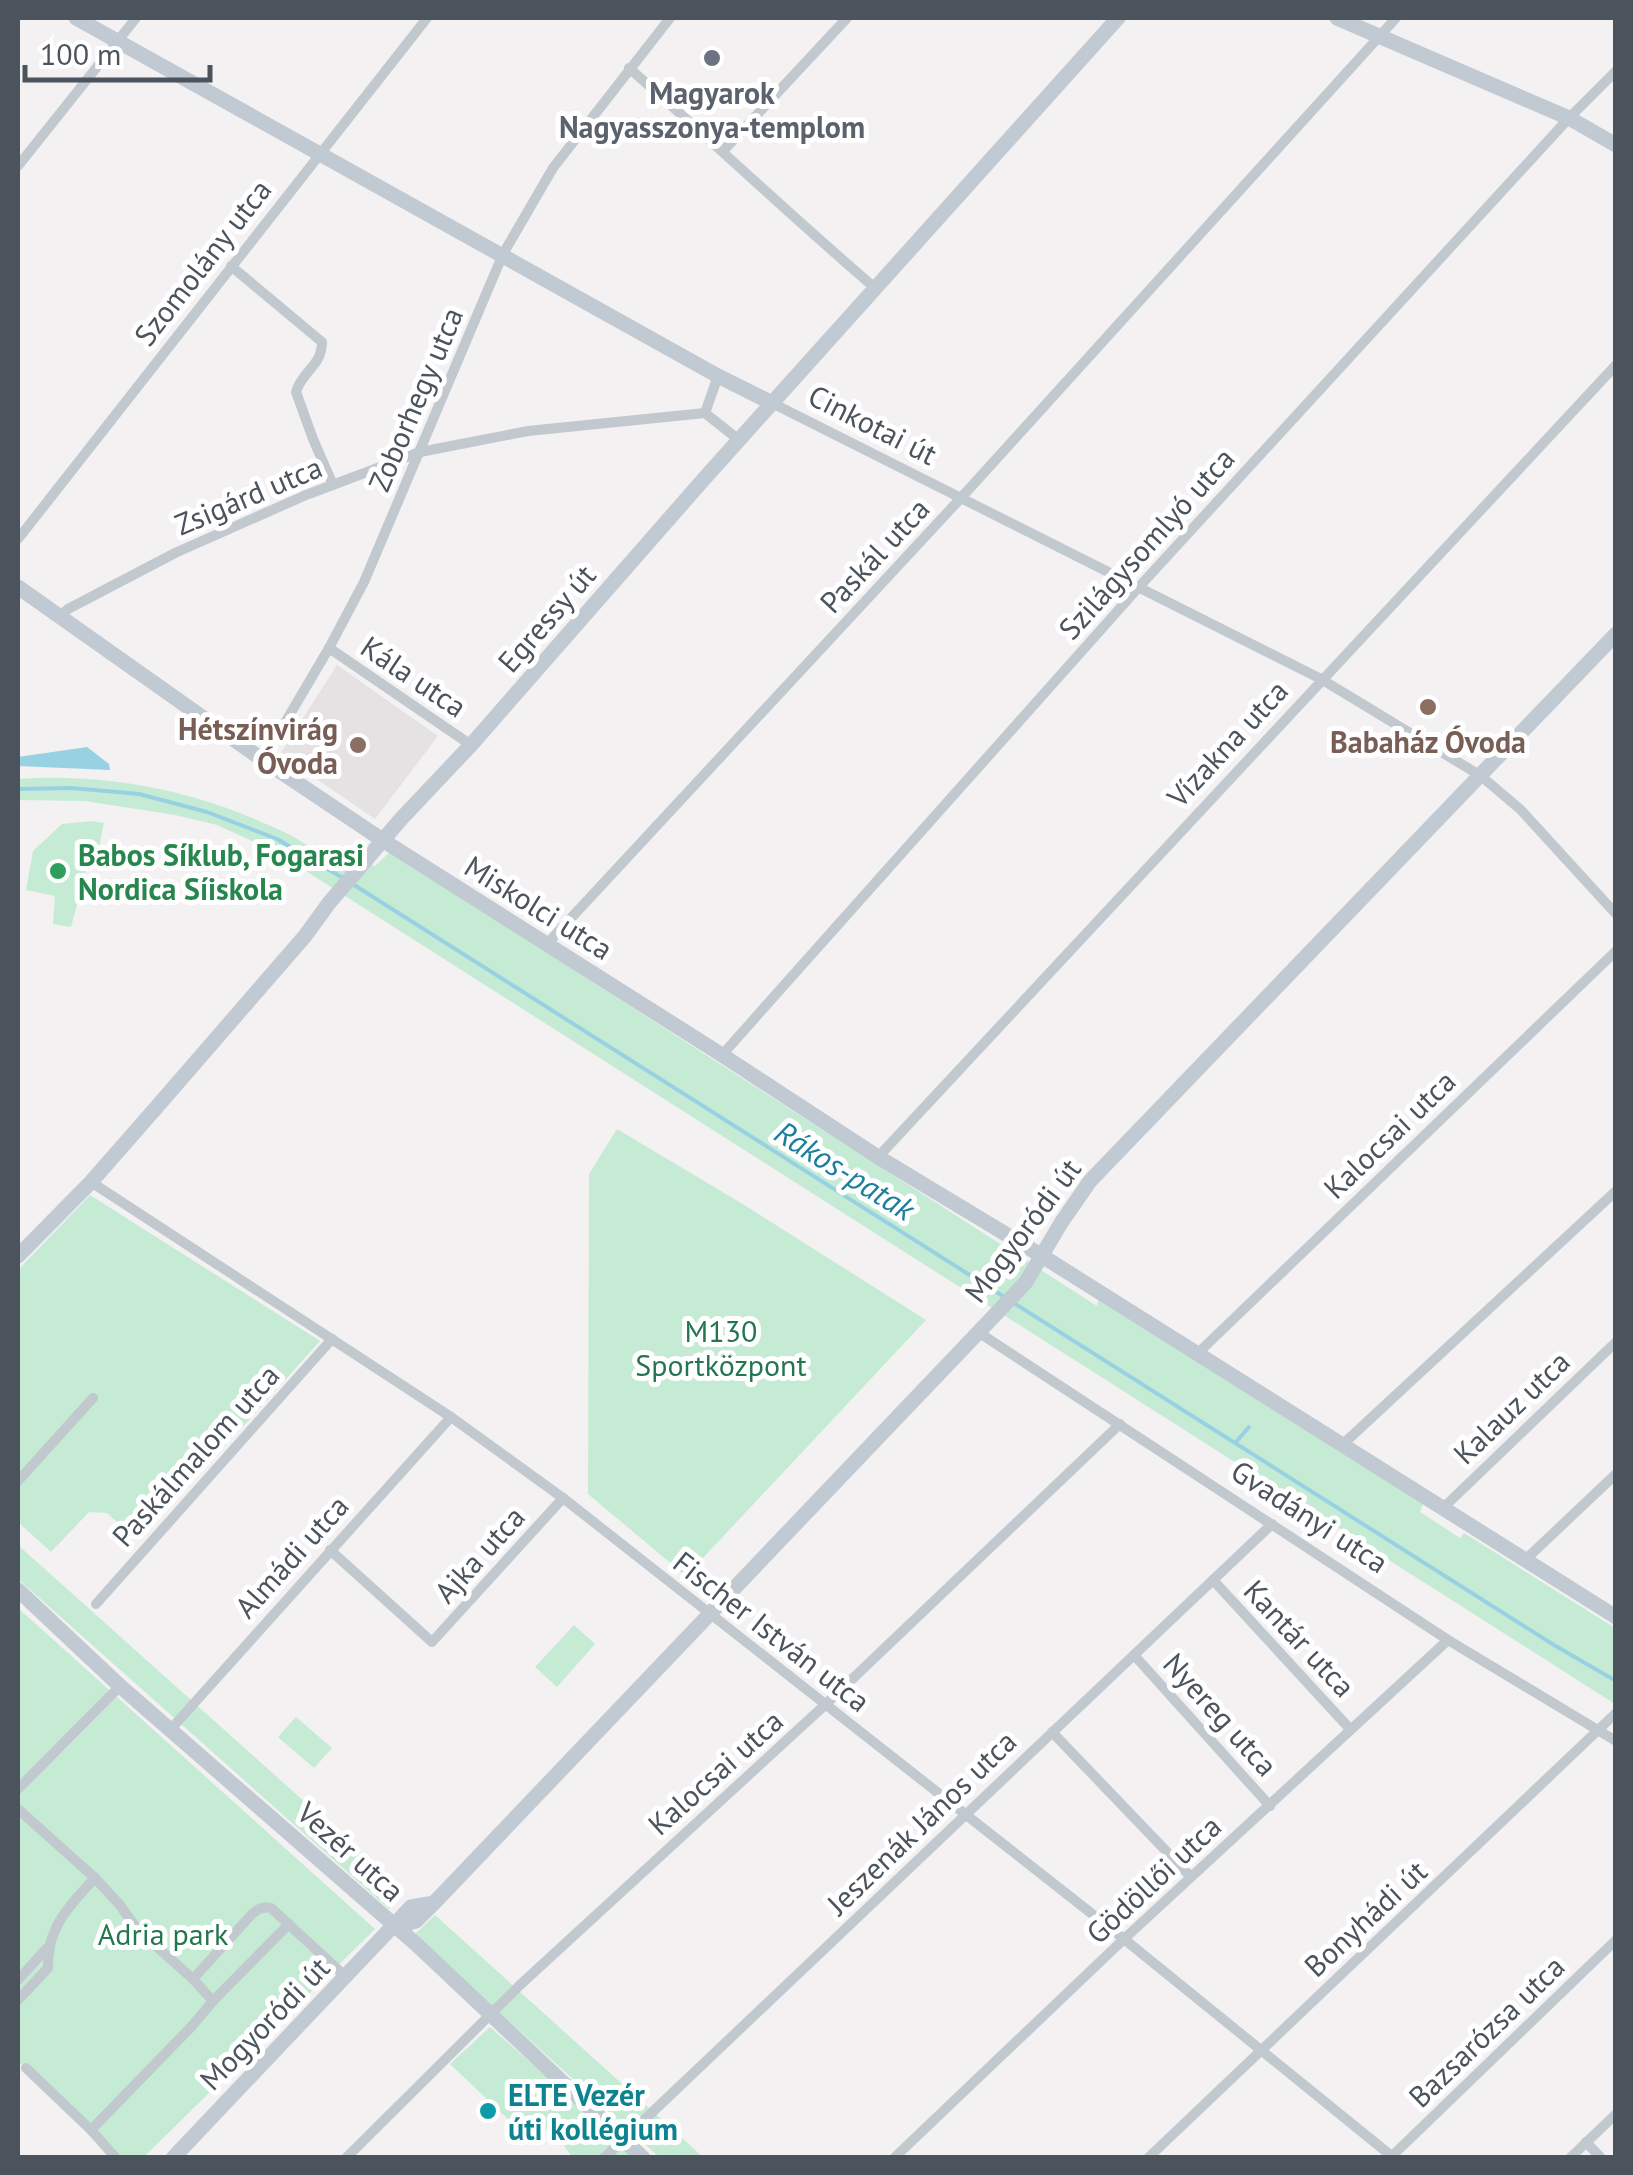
<svg xmlns="http://www.w3.org/2000/svg" width="1633" height="2175" font-family="'PT Sans',sans-serif">
	<style>
		.education { fill: #e4e2e2 }
		.green { fill: #c6ebd5 }
		.water { fill: #98d1e2 }
		.lines { fill: none; stroke-linecap: round; stroke-linejoin: round }
		.stream { stroke: #98d1e2; stroke-width: 4 }
		.street { stroke: #c1c8ce; stroke-width: 10 }
		.secondary { stroke: #c1c9d2; stroke-width: 15 }
		.worship-dot { fill: #6b7280; stroke: #fff; stroke-width: 4 }
		.education-dot { fill: #8d6e63; stroke: #fff; stroke-width: 4 }
		.leisure-dot { fill: #2e9e5b; stroke: #fff; stroke-width: 4 }
		.culture-dot { fill: #0f9aa8; stroke: #fff; stroke-width: 4 }
		.labels { text-anchor: middle; dominant-baseline: central; stroke-width: 10; stroke-linejoin: round; paint-order: stroke }
		.worship-label { font-size: 30px; font-weight: bold; fill: #5b616d; stroke: #fff }
		.street-label { font-size: 30px; fill: #4b545c; stroke: #fff }
		.education-label { font-size: 30px; font-weight: bold; fill: #785e54; stroke: #fff; text-anchor: end }
		.leisure-label { font-size: 30px; font-weight: bold; fill: #27864d; stroke: #fff; text-anchor: start }
		.park-label { font-size: 30px; fill: #23764e; stroke: #fff }
		.culture-label { font-size: 30px; font-weight: bold; fill: #0d838f; stroke: #fff; text-anchor: start }
		.water-label { font-size: 32px; font-style: italic; fill: #1e7f9c; stroke: #fff }
	</style>
	<rect width="100%" height="100%" fill="#f3f1f1"/>
	<path class="education" d="M337,665L438,736L375,819L280,754Z"/>
	<g class="green">
		<path d="M18,779C96,773 178,787 250,817C266,824 284,831 299,840C310,847 319,855 332,860L347,852L375,866L390,852L1097,1306L1098,1300L1423,1504L1420,1512L1460,1538L1464,1533L1615,1628V1704L276,852L217,825L175,815L85,801L18,800Z"/>
		<path d="M92,821L104,823L98,852H91L71,927L53,924L55,896L26,890L33,851L62,824Z"/>
		<path d="M617,1129L746,1206L926,1320L686,1576L588,1494L589,1174Z"/>
		<path d="M90,1195L320,1341L249,1420L136,1539L107,1513L89,1512L51,1552L18,1522V1270Z"/>
		<path d="M18,1545L403,1890L389,1909L18,1579Z"/>
		<path d="M18,1608L375,1929L144,2157H116L91,2130L18,2061Z"/>
		<path d="M574,1625L595,1644L557,1687L535,1667Z"/>
		<path d="M296,1717L332,1748L314,1768L278,1737Z"/>
		<path d="M435,1915L703,2157H659L414,1935Z"/>
		<path d="M490,2027L638,2157H572L551,2127L530,2140L450,2064Z"/>
	</g>
	<path class="water" d="M87,747L109,764L110,770L18,766V757Z"/>
	<g class="lines">
		<g class="stream">
			<path d="M18,789L72,788L139,794L207,812L277,839L343,878"/>
			<path d="M351,883L1006,1298"/>
			<path d="M1014,1303L1554,1645L1616,1681"/>
			<path d="M1236,1442L1249,1427"/>
		</g>
		<g class="street">
			<path d="M629,68C712,141 791,216 875,288"/>
			<path d="M723,151L847,18"/>
			<path d="M18,166L136,18"/>
			<path d="M231,266L322,342C322,366 302,371 296,392L313,439L333,485"/>
			<path d="M718,376L705,413L739,440"/>
			<path d="M772,403L1321,679L1481,776L1521,810L1616,914"/>
			<path d="M18,539L427,18"/>
			<path d="M59,617L68,609L175,553L306,495L420,452L528,431L705,413"/>
			<path d="M329,648L471,745"/>
			<path d="M263,760L329,648L364,582L503,254L553,168L670,18"/>
			<path d="M546,945L960,499L1396,18"/>
			<path d="M722,1055L1138,588L1569,118L1616,71"/>
			<path d="M878,1157L1616,365"/>
			<path d="M91,1182L451,1417L563,1498L1124,1939L1394,2158"/>
			<path d="M978,1332L1448,1640L1616,1741"/>
			<path d="M1197,1354L1616,951"/>
			<path d="M1341,1446L1616,1191"/>
			<path d="M18,1481L93,1398"/>
			<path d="M1442,1509L1616,1342"/>
			<path d="M330,1550L432,1642L563,1498"/>
			<path d="M1525,1560L1616,1474"/>
			<path d="M1213,1580L1350,1729"/>
			<path d="M96,1604L332,1339"/>
			<path d="M1134,1655L1270,1806"/>
			<path d="M170,1730L451,1417"/>
			<path d="M1052,1732L1191,1877"/>
			<path d="M18,1789L120,1686"/>
			<path d="M18,1809L95,1878L119,1904L137,1929L193,1979L213,2001L191,2027L91,2130"/>
			<path d="M193,1979L252,1914C258,1909 263,1906 271,1908L346,1977"/>
			<path d="M18,1980L47,1948"/>
			<path d="M18,2000L48,1968C47,1927 69,1906 95,1878"/>
			<path d="M213,2001L289,1924"/>
			<path d="M26,2068L91,2130L116,2158"/>
			<path d="M1586,2142L1601,2158"/>
			<path d="M346,2158L520,1985L826,1704L1120,1424"/>
			<path d="M604,2158L1272,1524"/>
			<path d="M894,2158L1124,1939L1448,1640"/>
			<path d="M1148,2158L1616,1713"/>
			<path d="M1390,2158L1616,1940"/>
			<path d="M1570,2158L1616,2114"/>
		</g>
		<g class="secondary">
			<path d="M76,18L718,376L772,403"/>
			<path d="M1337,18L1569,118L1616,145"/>
			<path d="M18,587L263,760L384,841L722,1055L878,1157L1042,1256L1616,1617"/>
			<path d="M18,1256L91,1182L155,1109L305,936L329,903L401,819L471,745L703,480L1118,18"/>
			<path d="M18,1590L120,1686L416,1944L643,2158"/>
			<path d="M394,1927L416,1921L434,1903L993,1317L1026,1282L1061,1223L1090,1181L1616,634"/>
			<path d="M173,2158L411,1907L434,1903"/>
		</g>
	</g>
	<circle class="worship-dot" cx="712" cy="58" r="10"/>
	<g class="education-dot">
		<circle cx="1428" cy="707" r="10"/>
		<circle cx="358" cy="745" r="10"/>
	</g>
	<circle class="leisure-dot" cx="58" cy="871" r="10"/>
	<circle class="culture-dot" cx="488" cy="2111" r="10"/>
	<g class="labels">
		<g class="worship-label">
			<text x="712" y="92">Magyarok<tspan x="712" dy="34">Nagyasszonya-templom</tspan></text>
		</g>
		<g class="street-label">
			<text transform="translate(202 262) rotate(-52)">Szomolány utca</text>
			<text transform="translate(415 399) rotate(-67)">Zoborhegy utca</text>
			<text transform="translate(873 424) rotate(27)">Cinkotai út</text>
			<text transform="translate(248 495) rotate(-23)">Zsigárd utca</text>
			<text transform="translate(1146 543) rotate(-48)">Szilágysomlyó utca</text>
			<text transform="translate(874 555) rotate(-47)">Paskál utca</text>
			<text transform="translate(546 618) rotate(-49)">Egressy út</text>
			<text transform="translate(414 676) rotate(34)">Kála utca</text>
			<text transform="translate(1227 743) rotate(-47)">Vízakna utca</text>
			<text transform="translate(539 907) rotate(32)">Miskolci utca</text>
			<text transform="translate(1389 1134) rotate(-44)">Kalocsai utca</text>
			<text transform="translate(1022 1230) rotate(-53)">Mogyoródi út</text>
			<text transform="translate(1511 1407) rotate(-44)">Kalauz utca</text>
			<text transform="translate(195 1455) rotate(-48)">Paskálmalom utca</text>
			<text transform="translate(1310 1516) rotate(33)">Gvadányi utca</text>
			<text transform="translate(479 1554) rotate(-48)">Ajka utca</text>
			<text transform="translate(291 1556) rotate(-48)">Almádi utca</text>
			<text transform="translate(772 1631) rotate(38)">Fischer István utca</text>
			<text transform="translate(1300 1638) rotate(47)">Kantár utca</text>
			<text transform="translate(1221 1714) rotate(48)">Nyereg utca</text>
			<text transform="translate(715 1772) rotate(-42)">Kalocsai utca</text>
			<text transform="translate(921 1822) rotate(-44)">Jeszenák János utca</text>
			<text transform="translate(351 1851) rotate(42)">Vezér utca</text>
			<text transform="translate(1153 1879) rotate(-43)">Gödöllői utca</text>
			<text transform="translate(1365 1918) rotate(-43)">Bonyhádi út</text>
			<text transform="translate(264 2023) rotate(-46)">Mogyoródi út</text>
			<text transform="translate(1486 2031) rotate(-44)">Bazsarózsa utca</text>
		</g>
		<g class="education-label">
			<text x="338" y="728">Hétszínvirág<tspan x="338" dy="34">Óvoda</tspan></text>
			<text x="1428" y="741" text-anchor="middle">Babaház Óvoda</text>
		</g>
		<g class="leisure-label">
			<text x="78" y="854">Babos Síklub, Fogarasi<tspan x="78" dy="34">Nordica Síiskola</tspan></text>
		</g>
		<g class="park-label">
			<text x="721" y="1330">M130<tspan x="721" dy="34">Sportközpont</tspan></text>
			<text x="163" y="1933">Adria park</text>
		</g>
		<g class="culture-label">
			<text x="508" y="2094">ELTE Vezér<tspan x="508" dy="34">úti kollégium</tspan></text>
		</g>
		<g class="water-label">
			<text transform="translate(845 1170) rotate(32)">Rákos-patak</text>
		</g>
	</g>
	<rect width="1633" height="2175" fill="none" stroke="#4b545c" stroke-width="40"/>
	<path d="M25 65v15h185v-15" fill="none" stroke="#4b545c" stroke-width="5"/>
	<text x="40" y="65" font-size="30" fill="#4b545c" stroke="#ffffff" stroke-width="8" paint-order="stroke">100 m</text>
</svg>
